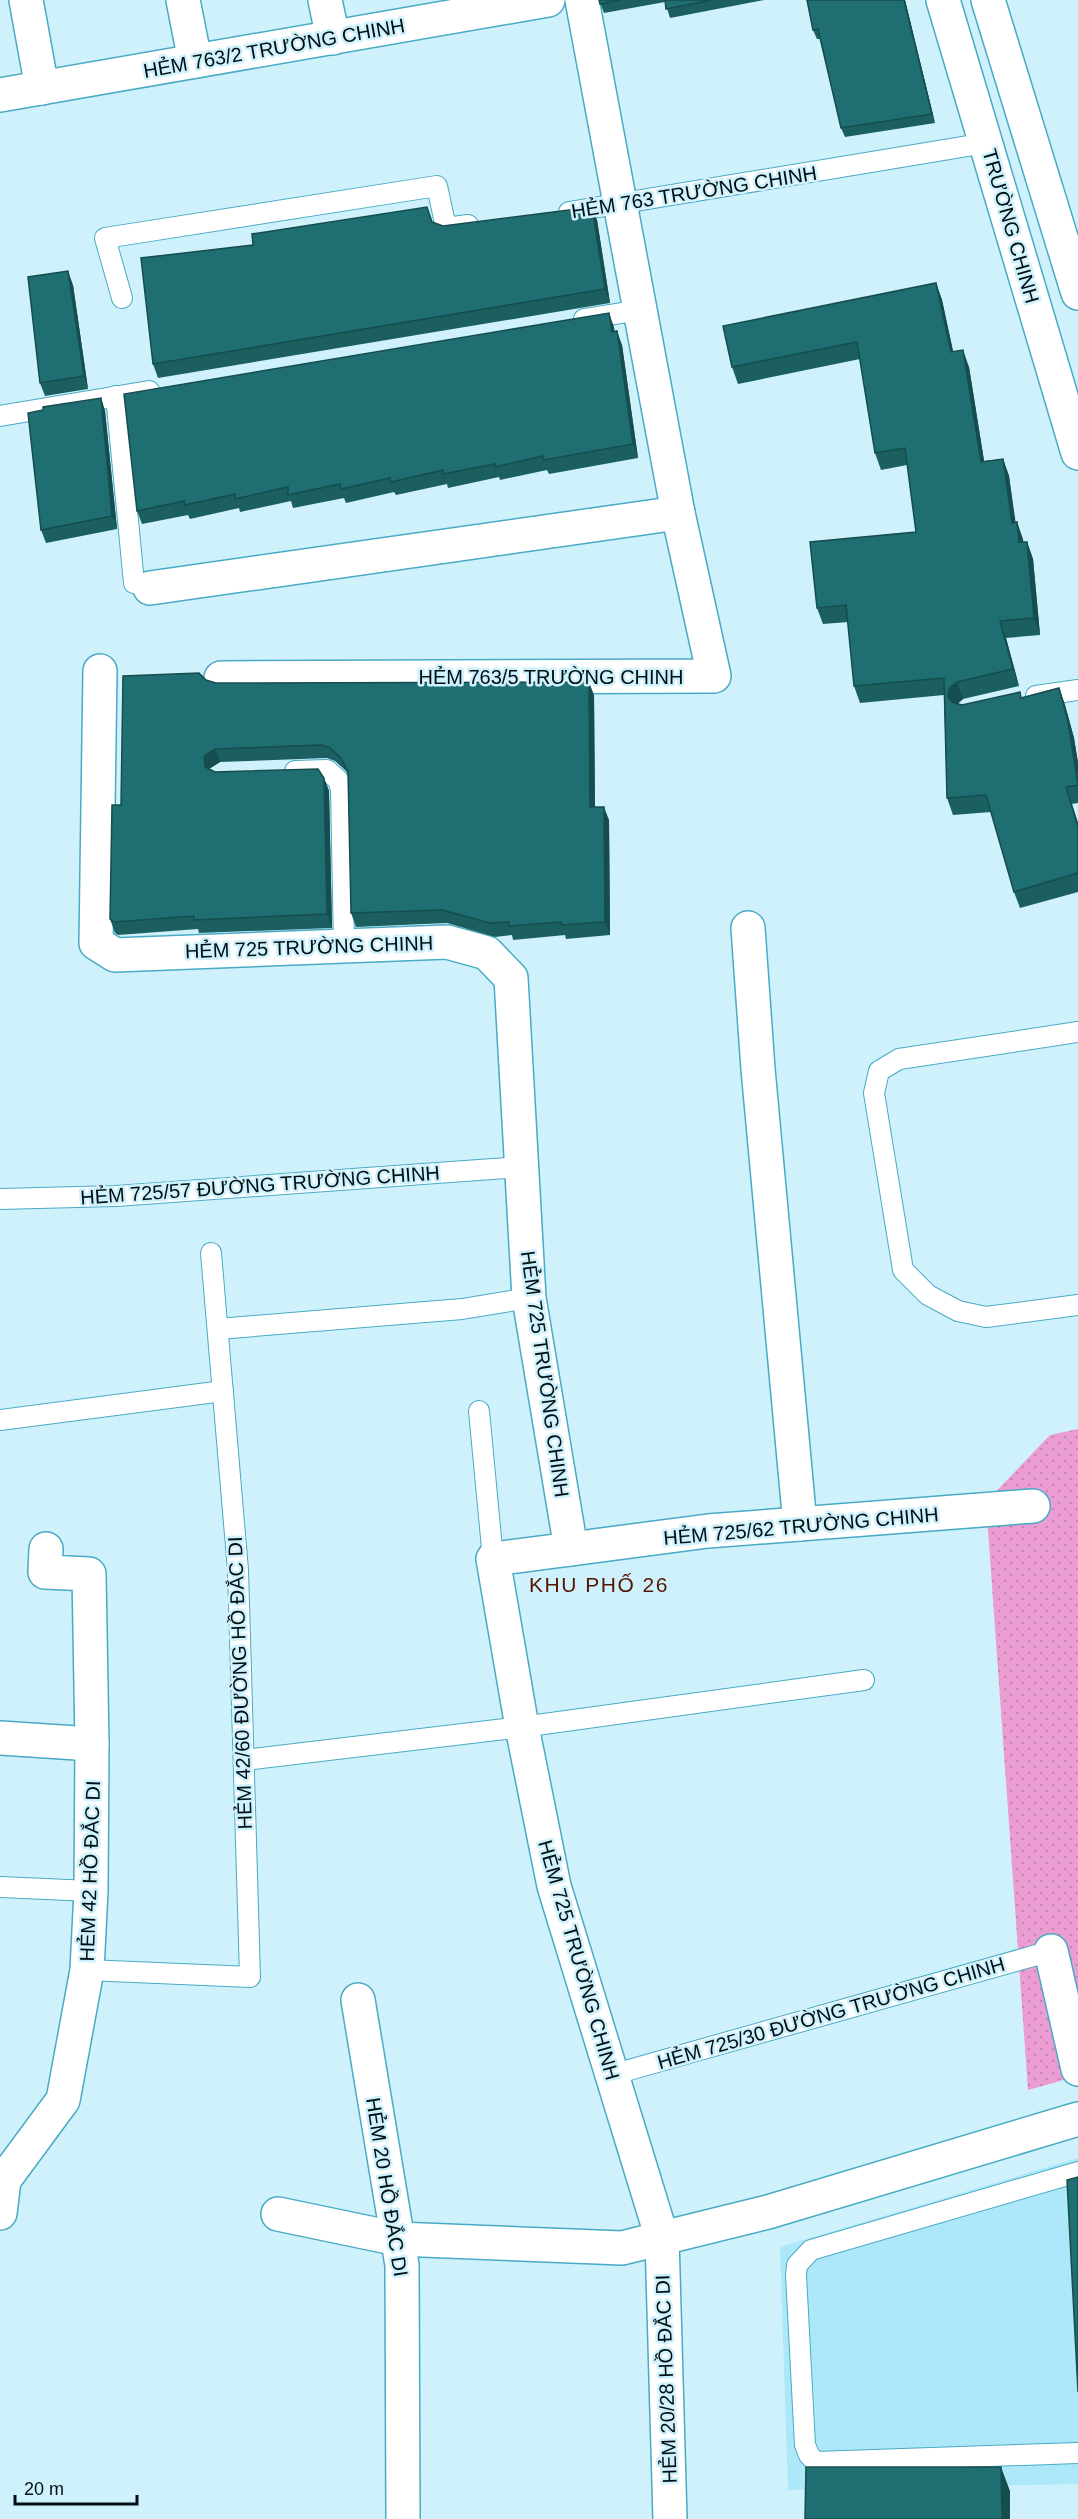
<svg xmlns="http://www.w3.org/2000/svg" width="1078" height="2519" font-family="Arial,sans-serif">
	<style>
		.built { fill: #ade8fa }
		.grass { fill: url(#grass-dots) }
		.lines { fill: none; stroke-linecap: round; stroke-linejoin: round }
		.lane-casing { stroke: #49aac5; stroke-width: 22 }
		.street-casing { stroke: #49aac5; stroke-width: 36 }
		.primary-casing { stroke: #49aac5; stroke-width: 36 }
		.lane { stroke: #fff; stroke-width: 20 }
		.street { stroke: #fff; stroke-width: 33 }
		.primary { stroke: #fff; stroke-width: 33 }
		.wall { fill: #1b5f61 }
		.shaded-wall { fill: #164d4f }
		.building { fill: #1f6e71; stroke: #164d4f; stroke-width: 1.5 }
		.labels { text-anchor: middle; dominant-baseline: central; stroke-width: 5; stroke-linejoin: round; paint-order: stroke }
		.street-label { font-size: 20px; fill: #000f14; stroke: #cef1fc }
		.neighbourhood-label { font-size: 21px; letter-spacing: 1.5px; fill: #561500; stroke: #cef1fc }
	</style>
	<defs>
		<pattern id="grass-dots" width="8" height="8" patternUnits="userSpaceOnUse" patternTransform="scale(1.5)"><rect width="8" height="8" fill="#eb9dd3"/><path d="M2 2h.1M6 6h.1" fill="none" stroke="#c886b4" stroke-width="1.8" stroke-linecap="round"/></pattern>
	</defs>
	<rect width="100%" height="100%" fill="#cef1fc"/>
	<path class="built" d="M1078,2158V2484L788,2490L780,2247Z"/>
	<path class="grass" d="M1078,1429V2076L1028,2090L986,1502L1050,1435Z"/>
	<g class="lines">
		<defs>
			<g id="lane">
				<path d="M569,212L986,143"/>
				<path d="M122,298L105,238L437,186L446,228L468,225"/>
				<path d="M584,319L640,310"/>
				<path d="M116,396L134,583L150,588"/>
				<path d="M0,416L149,391"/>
				<path d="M1036,696L1078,690"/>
				<path d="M295,771L327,770L338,780L341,789L344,946"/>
				<path d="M1078,1032L899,1059L879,1071L874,1093L903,1270L928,1295L958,1311L986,1317L1078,1305"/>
				<path d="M0,1199L116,1196L521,1167"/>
				<path d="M218,1329L462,1309L529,1298"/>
				<path d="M479,1411L493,1559"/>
				<path d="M0,1420L223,1391"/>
				<path d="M244,1760L522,1727L864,1680"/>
				<path d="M0,1887L91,1891"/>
				<path d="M87,1970L250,1977L238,1570L211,1253"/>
				<path d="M611,2075L1051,1951"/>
				<path d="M1078,2172L811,2250L797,2265L796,2275L805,2445L809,2455L816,2462L1078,2453"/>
			</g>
			<g id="street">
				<path d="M26,0L42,88"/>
				<path d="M183,0L195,61"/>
				<path d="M325,0L333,38"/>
				<path d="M0,95L548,0"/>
				<path d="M150,588L678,513"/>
				<path d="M100,671L96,943L115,955L447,942L487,953L511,978L529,1298L571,1549L493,1559L522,1727L554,1886L662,2238L670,2519"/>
				<path d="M221,678L714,676L678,513L582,0"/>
				<path d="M748,928L758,1069L800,1524"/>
				<path d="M571,1549L708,1531L1033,1506"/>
				<path d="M0,1738L92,1744"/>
				<path d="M1051,1951L1078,2069"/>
				<path d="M358,2000L402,2265L403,2519"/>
				<path d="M0,2213L4,2180L63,2100L87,1970L91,1891L92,1744L89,1574L45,1572L46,1549"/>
				<path d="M278,2214L398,2239L622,2248L768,2212L1078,2119"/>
			</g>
			<g id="primary">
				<path d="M943,0L1078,453"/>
				<path d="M988,0L1078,293"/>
			</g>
		</defs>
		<use href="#lane" class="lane-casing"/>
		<use href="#street" class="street-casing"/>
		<use href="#primary" class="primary-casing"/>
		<use href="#lane" class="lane"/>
		<use href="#street" class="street"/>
		<use href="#primary" class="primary"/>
	</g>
	<g class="wall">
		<path d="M599,0H764L670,18L665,2L604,13Z"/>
		<path d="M807,0H905L935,123L845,137L841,128L820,39H817L813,30Z"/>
		<path d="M597,220L610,303L158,378L153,364L253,245L433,222L443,226Z"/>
		<path d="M936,283L942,300L953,352L969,367L984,461L1003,459L1009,476L1015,522H1017L1023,542H1027L1033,559L1040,635L1006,638L1019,686L963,699L957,704L962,705L1022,698L1059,688L1065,705L1074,738L1078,763V803L1072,804L1078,823V892L1020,908L1014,892L991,812L953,815L947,798L944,695L860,703L854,686L848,622L823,624L817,608L916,532L907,465L881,470L875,453L860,359L738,384L732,367Z"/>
		<path d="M73,285L88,389L45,396L40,383Z"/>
		<path d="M609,313L614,331L622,345L638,458L549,474L547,470L500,480L499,477L448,488L447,484L396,495L394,492L346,503L344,498L293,508L291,501L240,512L239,508L190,519L188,515L142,524L137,511Z"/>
		<path d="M101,398L105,411L117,529L46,543L41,530L43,410Z"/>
		<path d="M206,680L216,683L594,695L595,807L609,820L610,935L566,939L565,935L513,940L512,935L495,937L447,923L356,927L351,913L348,775L346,771L335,761L327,758L220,762L209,769L215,772L324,778L329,791L332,928L199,933L198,929L118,935L115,933L110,919L121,805Z"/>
	</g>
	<g class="shaded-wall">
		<path d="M904,0H905L935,123L932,114Z"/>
		<path d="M592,207L597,220L610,303L605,289Z"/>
		<path d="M68,271L73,285L88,389L84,376Z"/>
		<path d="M936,283L942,300L957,369L951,352Z"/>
		<path d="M609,313L614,327L617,345L612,332Z"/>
		<path d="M617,331L622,345L638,458L633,444Z"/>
		<path d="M963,350L969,367L987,479L981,462Z"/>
		<path d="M101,398L105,411L117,529L112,516Z"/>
		<path d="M1003,459L1009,476L1018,539L1012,523Z"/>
		<path d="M1017,522L1023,539L1025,559L1019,542Z"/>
		<path d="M1027,542L1033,559L1040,635L1034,618Z"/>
		<path d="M1000,621L1006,638L1019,686L1013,669Z"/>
		<path d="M589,682L594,695L595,820L590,807Z"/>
		<path d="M957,682L963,699L955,706L948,696L949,689Z"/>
		<path d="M1059,688L1065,705L1074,738L1078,763V785Z"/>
		<path d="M215,749L220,762L209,769L205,767L204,756Z"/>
		<path d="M324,778L329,791L332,928L327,914Z"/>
		<path d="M1066,787L1078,823V827Z"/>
		<path d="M604,807L609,820L610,935L605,922Z"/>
		<path d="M1001,2467L1010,2491V2519H1002Z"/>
	</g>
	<g class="building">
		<path d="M599,0H622L600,4Z"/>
		<path d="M665,0H712L666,9Z"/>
		<path d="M807,0H904L932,114L841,128L818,29L813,30Z"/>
		<path d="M427,207L432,222L443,226L592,207L605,289L153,364L141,258L253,245L252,234Z"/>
		<path d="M68,271L84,376L40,383L28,277Z"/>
		<path d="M936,283L951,352L963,350L981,462L1003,459L1012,523L1017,522L1019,542H1027L1034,618L1000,621L1013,669L957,682L949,689L948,696L952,702L962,705L1020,692L1021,698L1059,688L1068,721L1078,785L1066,787L1078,827V873L1014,892L986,795L947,798L944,678L854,686L846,605L817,608L810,542L916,532L905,448L875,453L857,342L732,367L723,326Z"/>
		<path d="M609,313L612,332L617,331L633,444L544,460L543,456L495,467V464L443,474V470L391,482L390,478L341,489L340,484L288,495V487L235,499V494L185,505L184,501L137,511L124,394Z"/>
		<path d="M101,398L112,516L41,530L28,413L43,410V407Z"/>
		<path d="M199,673L206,680L216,683L589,682L590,807H604L605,922L561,925V922L509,926V922L490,923L442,910L351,913L348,772L341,758L330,748L322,745L215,749L204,756L205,767L215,772L318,769L324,778L327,914L194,920V916L114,922L110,919L112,805H121L123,676Z"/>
		<path d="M1078,2177V2392L1067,2180Z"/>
		<path d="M806,2467H1001L1002,2519H805Z"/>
	</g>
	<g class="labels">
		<g class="street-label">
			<text transform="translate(274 48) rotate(-10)">HẺM 763/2 TRƯỜNG CHINH</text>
			<text transform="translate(694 192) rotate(-9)">HẺM 763 TRƯỜNG CHINH</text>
			<text transform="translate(1011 226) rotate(74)">TRƯỜNG CHINH</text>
			<text x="551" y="677">HẺM 763/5 TRƯỜNG CHINH</text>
			<text transform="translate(309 947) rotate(-2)">HẺM 725 TRƯỜNG CHINH</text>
			<text transform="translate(260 1185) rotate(-4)">HẺM 725/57 ĐƯỜNG TRƯỜNG CHINH</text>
			<text transform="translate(545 1374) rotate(82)">HẺM 725 TRƯỜNG CHINH</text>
			<text transform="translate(801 1526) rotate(-5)">HẺM 725/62 TRƯỜNG CHINH</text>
			<text transform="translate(240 1683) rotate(-92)">HẺM 42/60 ĐƯỜNG HỒ ĐẮC DI</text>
			<text transform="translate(90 1871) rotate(-88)">HẺM 42 HỒ ĐẮC DI</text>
			<text transform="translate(579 1960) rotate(74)">HẺM 725 TRƯỜNG CHINH</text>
			<text transform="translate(831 2013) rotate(-16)">HẺM 725/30 ĐƯỜNG TRƯỜNG CHINH</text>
			<text transform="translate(387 2187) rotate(81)">HẺM 20 HỒ ĐẮC DI</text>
			<text transform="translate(666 2379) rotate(-92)">HẺM 20/28 HỒ ĐẮC DI</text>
		</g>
		<g class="neighbourhood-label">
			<text x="599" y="1584">KHU PHỐ 26</text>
		</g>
	</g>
	<path d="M15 2495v9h122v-9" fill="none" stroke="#000f14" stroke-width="3"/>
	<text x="24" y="2495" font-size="18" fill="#000f14" stroke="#cef1fc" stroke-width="4.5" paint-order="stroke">20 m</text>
</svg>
